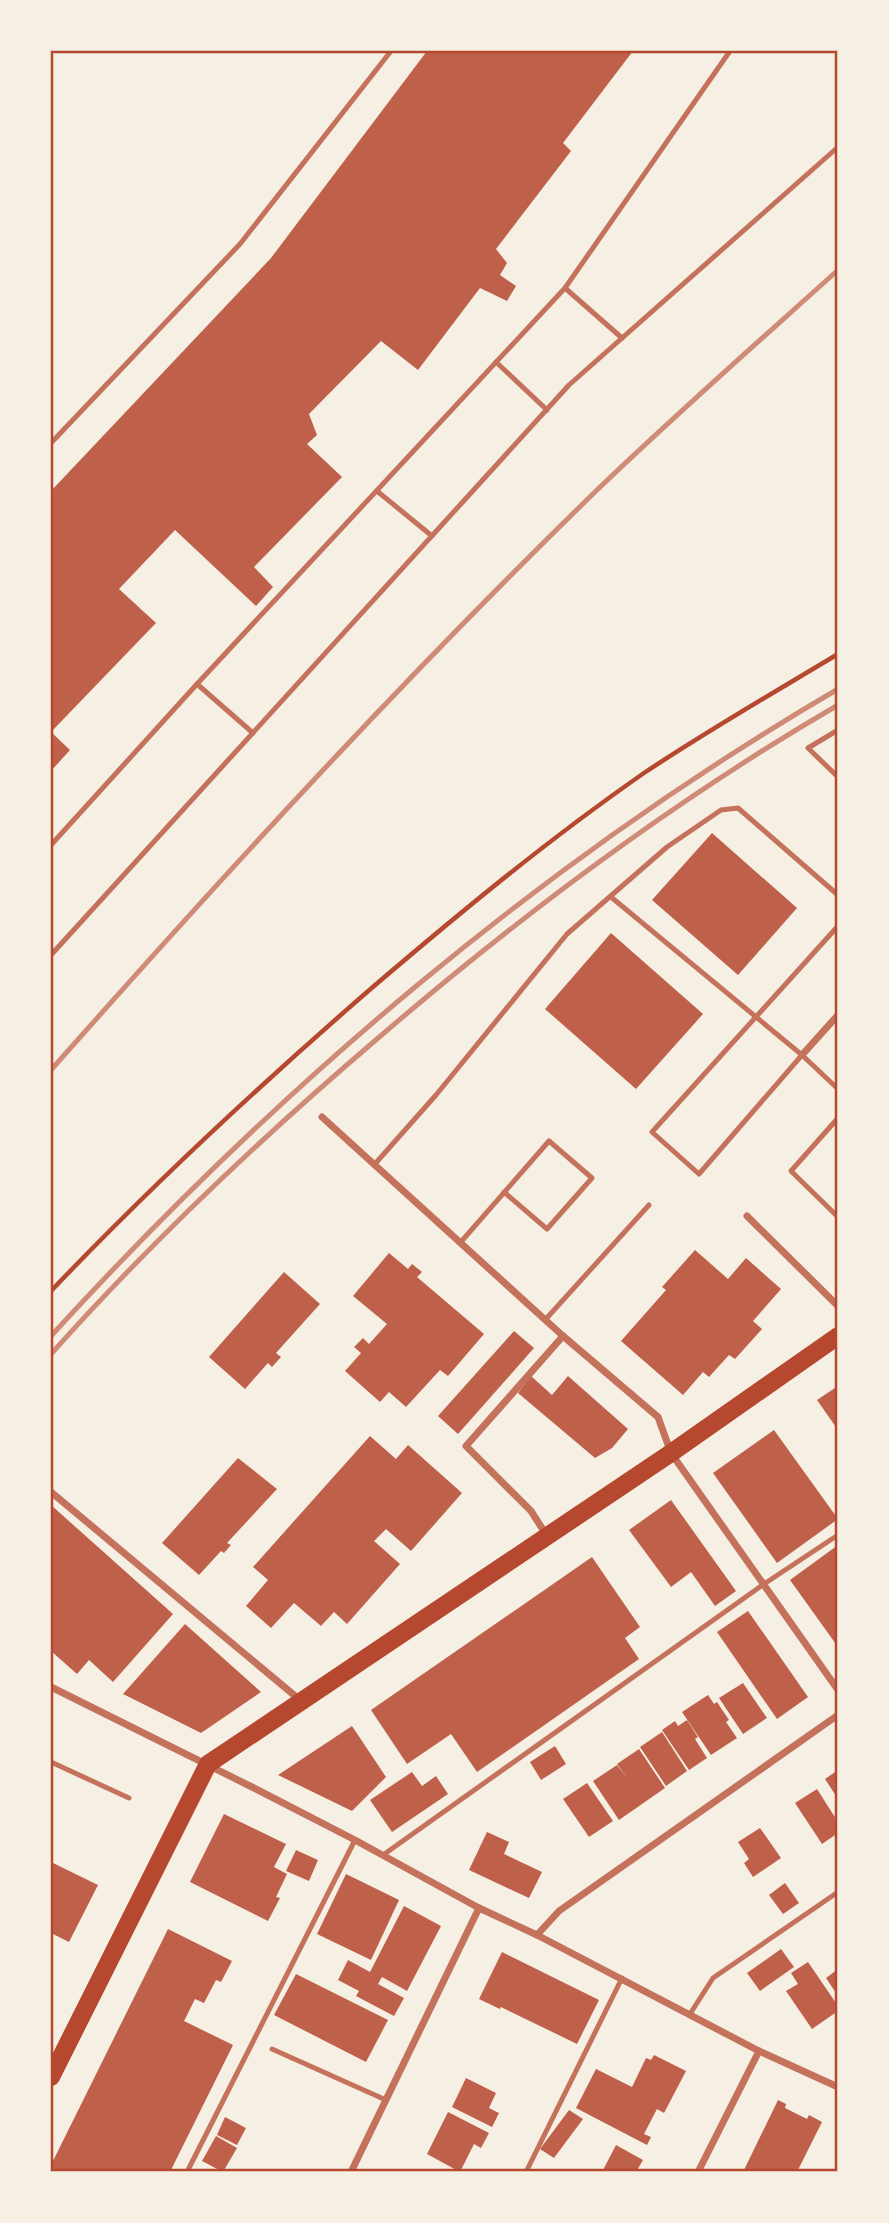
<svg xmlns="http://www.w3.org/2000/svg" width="889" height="2223" font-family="Ubuntu,sans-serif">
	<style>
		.building { fill: #bf614a }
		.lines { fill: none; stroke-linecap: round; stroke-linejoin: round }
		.path { stroke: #b5482f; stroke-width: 4.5 }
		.service { stroke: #c5725c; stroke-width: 5 }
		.minor { stroke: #c5725c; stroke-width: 7 }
		.primary { stroke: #b5482f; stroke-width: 18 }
		.rail { stroke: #cf8b77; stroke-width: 5 }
		.neatline { fill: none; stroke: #b5482f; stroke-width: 2.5 }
	</style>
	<rect width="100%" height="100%" fill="#f6efe4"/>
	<g class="building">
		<path d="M427,51H633L563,143L571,151L496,249L507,263L500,275L516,286L507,301L480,288L418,370L381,341L309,414L317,435L307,444L342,477L254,567L273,587L256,606L175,530L119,589L156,623L51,732L70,750L51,771V491L271,258Z"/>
		<path d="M712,833L797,908L738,975L652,900Z"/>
		<path d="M611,933L703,1014L636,1089L545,1009Z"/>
		<path d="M695,1250L728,1279L746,1258L781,1289L753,1321L762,1329L735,1359L729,1355L709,1377L703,1372L683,1395L621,1341L666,1290L662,1287Z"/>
		<path d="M389,1253L408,1269L412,1264L422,1272L417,1277L484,1334L448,1376L440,1370L406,1407L389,1392L380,1402L345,1371L361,1353L354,1347L363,1338L369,1344L387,1324L353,1296Z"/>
		<path d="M284,1272L320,1304L276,1353L281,1357L272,1367L268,1363L245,1389L209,1357Z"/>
		<path d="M514,1331L534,1348L458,1434L438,1416Z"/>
		<path d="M531,1376L552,1395L568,1376L628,1429L612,1448L595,1458L518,1393Z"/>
		<path d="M838,1386V1430L817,1400Z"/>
		<path d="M774,1430L838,1519L777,1563L713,1473Z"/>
		<path d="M370,1436L396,1459L408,1445L462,1493L411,1551L386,1529L374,1541L400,1564L347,1624L334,1612L321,1626L294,1603L271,1628L246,1606L268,1580L253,1567Z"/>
		<path d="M238,1458L277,1489L227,1543L231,1545L224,1553L221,1551L199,1575L162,1543Z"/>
		<path d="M671,1500L736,1591L715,1606L691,1572L671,1587L629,1530Z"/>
		<path d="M51,1505L173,1614L113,1682L89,1660L77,1674L51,1651Z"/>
		<path d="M838,1545V1647L790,1580Z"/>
		<path d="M592,1557L640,1627L625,1638L639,1659L477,1772L451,1734L407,1764L371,1710Z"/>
		<path d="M748,1611L808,1697L777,1719L717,1632Z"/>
		<path d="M185,1624L261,1692L201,1733L123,1694Z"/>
		<path d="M743,1683L767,1718L743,1734L719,1698Z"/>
		<path d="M708,1695L714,1704L717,1702L729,1720L726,1722L737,1738L711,1755L682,1712Z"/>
		<path d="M687,1720L698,1737L695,1739L707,1758L689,1770L662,1730L675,1721L678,1726Z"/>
		<path d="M352,1726L386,1777L352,1811L278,1775Z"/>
		<path d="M662,1732L687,1771L666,1786L640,1747Z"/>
		<path d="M555,1746L566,1764L541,1780L530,1762Z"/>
		<path d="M639,1749L665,1788L619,1820L593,1781L617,1765L628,1779L617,1764Z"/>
		<path d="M838,1770V1799L825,1779Z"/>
		<path d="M412,1772L422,1786L436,1776L448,1794L392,1832L370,1800Z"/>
		<path d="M587,1783L613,1821L589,1837L563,1799Z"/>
		<path d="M817,1789L838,1822V1833L822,1844L795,1803Z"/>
		<path d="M224,1814L286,1844L274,1867L287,1874L276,1897L280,1898L268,1921L190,1882Z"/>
		<path d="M760,1828L781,1858L753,1877L744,1863L749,1859L738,1842Z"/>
		<path d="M487,1832L509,1842L504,1854L542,1872L529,1898L469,1870Z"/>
		<path d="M296,1850L318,1860L309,1881L286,1871Z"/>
		<path d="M51,1862L98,1885L69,1942L51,1933Z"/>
		<path d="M346,1874L399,1900L371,1960L317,1934Z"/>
		<path d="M785,1883L799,1903L783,1914L769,1895Z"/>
		<path d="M404,1906L441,1926L407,1991L382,1977L378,1984L404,1998L394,2016L356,1996L359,1991L338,1980L348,1960L370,1972Z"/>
		<path d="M168,1929L232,1961L221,1982L216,1980L204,2003L195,1999L184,2021L233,2045L170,2172H51V2165Z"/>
		<path d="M781,1949L794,1967L760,1991L747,1973Z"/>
		<path d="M502,1952L599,2000L577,2044L501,2007L500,2009L479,1999Z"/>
		<path d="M808,1962L838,2006V2011L812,2029L786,1991L798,1984L791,1973Z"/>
		<path d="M838,1969V1996L826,1978Z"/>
		<path d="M296,1974L388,2020L366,2062L274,2015Z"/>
		<path d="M654,2055L686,2071L664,2113L657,2109L644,2134L651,2137L647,2145L576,2108L596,2069L632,2087L646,2058L651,2060Z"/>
		<path d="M466,2078L496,2093L489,2108L499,2113L492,2127L452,2107Z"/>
		<path d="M778,2100L786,2104L785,2108L807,2119L809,2115L822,2122L797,2172H743Z"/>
		<path d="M569,2110L583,2119L554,2158L540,2149Z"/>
		<path d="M448,2112L489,2133L481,2148L474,2144L460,2172L427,2154Z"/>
		<path d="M225,2117L246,2128L237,2145L217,2135Z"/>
		<path d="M216,2136L237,2148L223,2172L202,2161Z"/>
		<path d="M616,2145L643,2160L636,2172H602Z"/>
	</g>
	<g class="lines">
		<path class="path" d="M51,1291C153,1184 262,1083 374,986C462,911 549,839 644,773C707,731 773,693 838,654"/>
		<g class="service">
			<path d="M622,338L565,288L730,51"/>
			<path d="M496,362L547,410"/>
			<path d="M51,443L240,244L391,51"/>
			<path d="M377,491L432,536"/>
			<path d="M197,684L253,733"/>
			<path d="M838,730L808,748L838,777"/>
			<path d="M51,845L197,684L565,288"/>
			<path d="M611,897L802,1055L838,1089"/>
			<path d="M51,955L569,385L838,147"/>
			<path d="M802,1055L699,1174L652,1132L838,926"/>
			<path d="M838,1118L791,1171L838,1217"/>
			<path d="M374,1165L436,1095L567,934L667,847L721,810L738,808L838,895"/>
			<path d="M460,1243L549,1141L592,1178L547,1229L504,1192"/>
			<path d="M545,1320L649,1205"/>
			<path d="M51,1762L129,1798"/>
			<path d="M383,1855L764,1584L838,1535"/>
			<path d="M690,2014L713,1978L838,1892"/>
			<path d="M272,2049L386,2100"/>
			<path d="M187,2172L355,1840"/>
			<path d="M526,2172L622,1978"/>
		</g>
		<g class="minor">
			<path d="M802,1055L838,1015"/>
			<path d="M322,1117L563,1336L658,1417L671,1453L838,1690"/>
			<path d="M747,1216L838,1306"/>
			<path d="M51,1492L300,1700"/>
			<path d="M547,1536L531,1511L466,1446L563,1336"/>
			<path d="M51,1687L252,1787L355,1840L479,1908L537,1935L759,2051L838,2087"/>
			<path d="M537,1935L559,1911L838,1715"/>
			<path d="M351,2172L479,1908"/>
			<path d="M698,2172L759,2051"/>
		</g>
		<path class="primary" d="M51,2077L208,1764L671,1453L838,1336"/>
		<g class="rail">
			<path d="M51,1070C227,871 406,676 596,491C675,415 757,343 838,270"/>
			<path d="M51,1336C280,1085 545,860 838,689"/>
			<path d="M51,1354C151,1242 262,1137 377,1039C522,914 673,801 838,705"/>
		</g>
	</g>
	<rect width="889" height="2223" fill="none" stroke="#f6efe4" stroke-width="105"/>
	<rect x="52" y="52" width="784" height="2118" class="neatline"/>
</svg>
